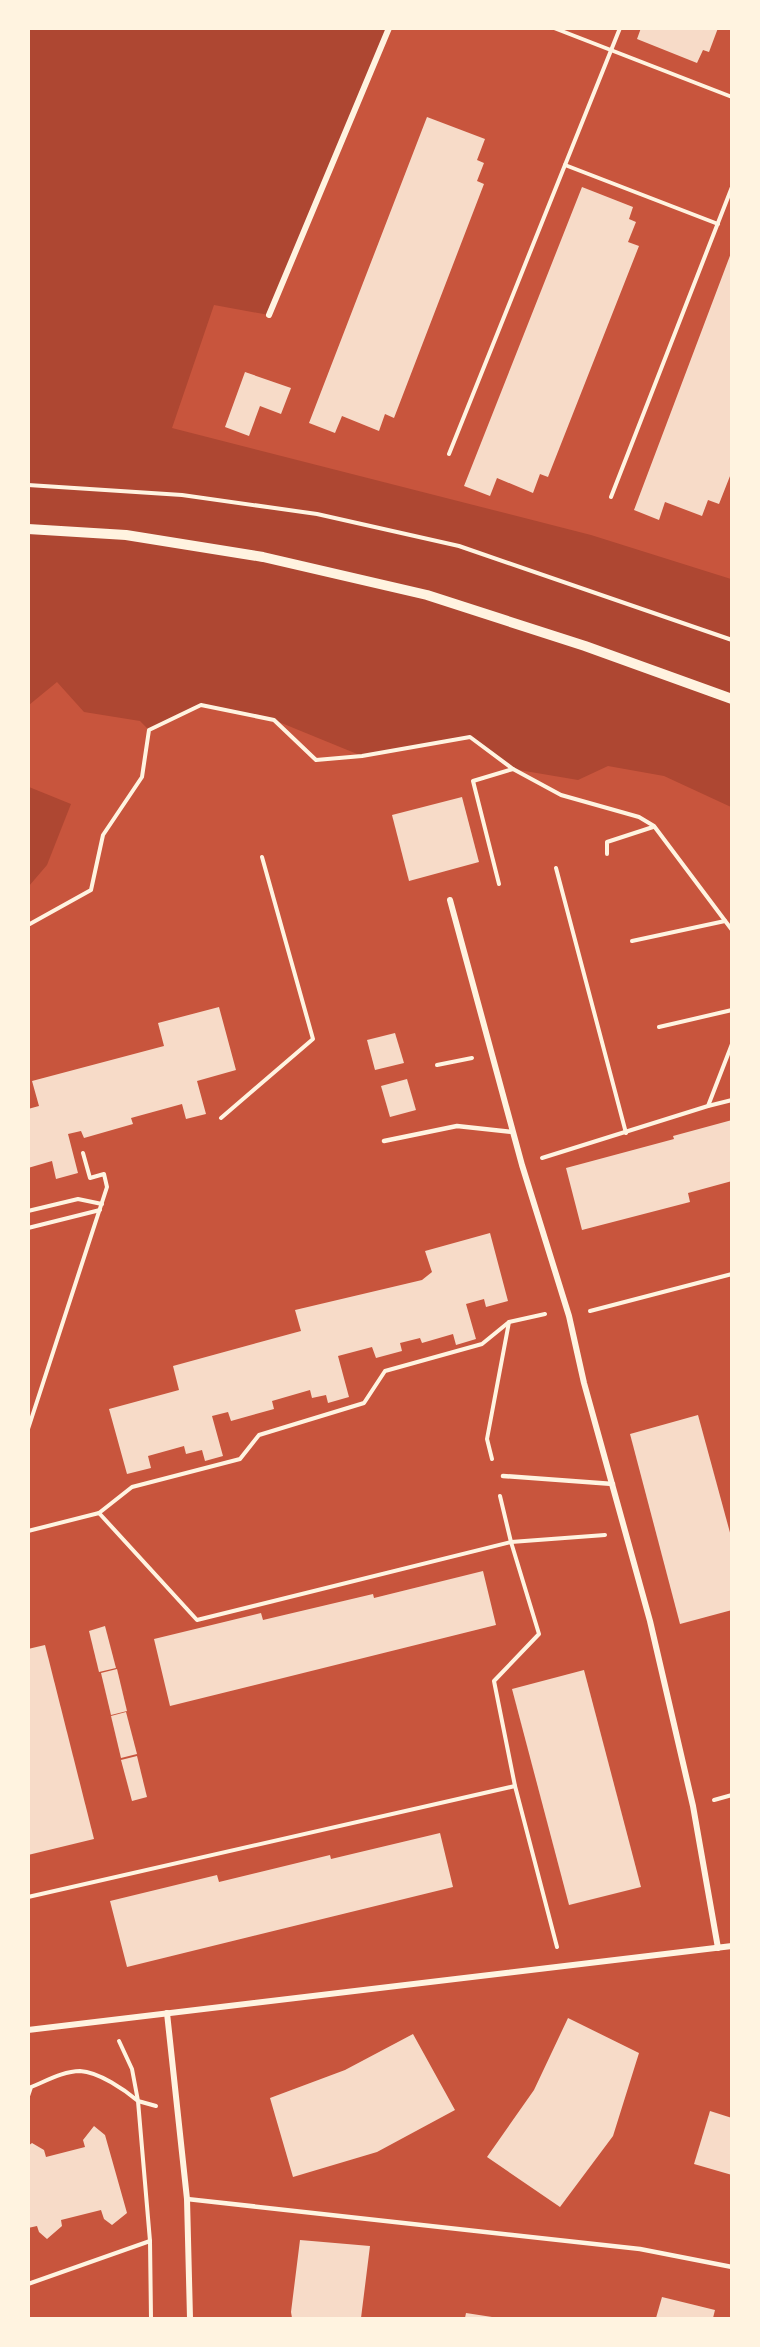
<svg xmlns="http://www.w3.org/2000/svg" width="760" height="2347" font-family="'Open Sans',sans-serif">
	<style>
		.green { fill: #ae4732 }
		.building { fill: #f7dbc8 }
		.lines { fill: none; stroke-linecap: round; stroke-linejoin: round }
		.path { stroke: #fff3e0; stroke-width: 4 }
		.service { stroke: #fff3e0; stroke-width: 4.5 }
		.minor { stroke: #fff3e0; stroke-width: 6 }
		.tertiary { stroke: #fff3e0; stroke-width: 10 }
	</style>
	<rect width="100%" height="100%" fill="#c8553d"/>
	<g class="green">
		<path d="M29,29H389L269,315L214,305L172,428L591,535L731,579V807L664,776L608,766L578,780L513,769L470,737L362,756L274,720L201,705L149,730L140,721L84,712L57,682L29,705Z"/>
		<path d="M29,787L71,804L47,865L29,886Z"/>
	</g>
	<g class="building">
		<path d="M641,28H718L709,52L703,50L697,63L637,39Z"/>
		<path d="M427,117L485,139L477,160L484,163L477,181L484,184L394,418L385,414L379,431L342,416L335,433L309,423Z"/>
		<path d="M582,187L633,207L629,219L636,222L628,242L639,246L548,477L540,474L533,493L497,478L490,496L464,486Z"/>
		<path d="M731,253L732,471L719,504L708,500L702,516L665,502L659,520L634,510Z"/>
		<path d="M245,372L291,388L281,414L260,406L249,436L225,427Z"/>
		<path d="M462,797L479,862L409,881L392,815Z"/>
		<path d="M219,1007L236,1070L197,1081L206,1114L186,1119L182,1104L131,1118L133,1124L84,1138L81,1131L68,1134L78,1173L56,1179L52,1161L28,1168V1109L39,1106L32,1081L164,1046L158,1023Z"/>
		<path d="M395,1033L404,1063L375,1070L367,1040Z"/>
		<path d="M407,1079L416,1110L390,1117L381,1086Z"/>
		<path d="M732,1120V1181L688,1193L690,1202L582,1230L566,1168L674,1139L673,1136Z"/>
		<path d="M490,1233L508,1301L486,1307L484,1299L466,1304L476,1339L456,1345L453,1334L422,1343L420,1338L400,1343L402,1351L376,1358L372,1347L338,1356L349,1397L328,1403L326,1395L312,1398L310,1390L272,1401L274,1409L231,1421L228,1412L212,1416L223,1456L205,1461L202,1450L186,1454L184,1446L148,1456L151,1468L127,1474L109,1409L179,1390L173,1366L301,1331L295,1310L422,1280L432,1272L425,1251Z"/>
		<path d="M698,1415L732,1540V1610L680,1624L630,1434Z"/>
		<path d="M483,1571L496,1625L170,1706L154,1639L261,1613L263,1620L373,1594L374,1598Z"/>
		<path d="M105,1626L116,1668L99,1672L89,1631Z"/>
		<path d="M45,1645L94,1839L28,1855V1649Z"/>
		<path d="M117,1669L127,1711L111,1715L101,1673Z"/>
		<path d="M584,1670L641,1887L569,1905L512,1689Z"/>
		<path d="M126,1712L137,1754L121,1758L111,1716Z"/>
		<path d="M137,1756L147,1797L132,1801L121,1760Z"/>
		<path d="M440,1833L453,1887L127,1967L110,1901L217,1875L219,1882L330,1855L331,1859Z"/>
		<path d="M568,2018L639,2053L613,2136L560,2207L487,2157L534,2090Z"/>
		<path d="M413,2034L455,2110L377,2152L293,2177L270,2098L345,2070Z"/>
		<path d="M710,2111L732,2118V2175L694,2164Z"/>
		<path d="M94,2126L105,2135L127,2213L112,2225L104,2219L101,2210L61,2220L62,2226L47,2239L39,2232L37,2226L28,2228V2146L32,2143L44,2150L46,2157L85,2147L83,2140Z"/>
		<path d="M300,2240L370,2246L361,2318H292L291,2312Z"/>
		<path d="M662,2297L715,2310L713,2318H656Z"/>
		<path d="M466,2313L492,2317V2318H465Z"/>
	</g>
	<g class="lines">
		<g class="path">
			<path d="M554,28L732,97"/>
			<path d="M565,165L718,224"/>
			<path d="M449,454L620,28"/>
			<path d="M28,485L182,495L317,514L459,546L732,640"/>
			<path d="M611,497L732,187"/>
			<path d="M513,769L561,795L639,817L654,826L732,930"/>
			<path d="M607,854V842L653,827"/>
			<path d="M556,868L626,1133"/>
			<path d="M28,925L91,890L103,835L142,777L149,730L201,705L274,720L316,760L362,756L470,737L513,769L473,781L499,884"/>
			<path d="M632,941L725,921"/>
			<path d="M659,1027L732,1010"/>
			<path d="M437,1065L472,1058"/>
			<path d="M708,1106L732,1100"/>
			<path d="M221,1118L313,1039L262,857"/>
			<path d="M542,1158L708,1106L732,1044"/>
			<path d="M28,1211L78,1199L102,1204"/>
			<path d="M28,1228L100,1210"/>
			<path d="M590,1311L732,1274"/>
			<path d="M28,1429L107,1187L104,1174L90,1178L83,1153"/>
			<path d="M492,1459L487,1439L509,1322"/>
			<path d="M500,1496L511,1542L539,1634L494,1681L515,1786L557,1947"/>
			<path d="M99,1513L132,1487L240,1459L259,1435L364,1403L385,1371L482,1344L509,1322L545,1314"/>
			<path d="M28,1531L99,1513L197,1620L511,1542L605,1535"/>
			<path d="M714,1800L732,1795"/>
			<path d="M28,1897L515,1786"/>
			<path d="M119,2041L132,2069L138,2101L156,2106"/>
			<path d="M28,2096L31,2087C46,2081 64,2071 80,2071C99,2072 125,2090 138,2101L150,2241"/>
			<path d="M28,2284L150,2241L151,2318"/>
		</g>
		<g class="service">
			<path d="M384,1141L457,1126L513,1132"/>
			<path d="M503,1476L613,1484"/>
			<path d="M187,2199L640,2249L732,2267"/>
		</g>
		<g class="minor">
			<path d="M269,315L389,28"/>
			<path d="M450,900L522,1165L569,1316L584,1383L650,1621L693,1806L718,1948"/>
			<path d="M167,2013L187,2199L190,2318"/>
			<path d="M28,2030L732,1946"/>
		</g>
		<path class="tertiary" d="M28,529L126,535L263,557L427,595L585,646L732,699"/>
	</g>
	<rect width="760" height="2347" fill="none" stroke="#fff3e0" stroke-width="60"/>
</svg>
